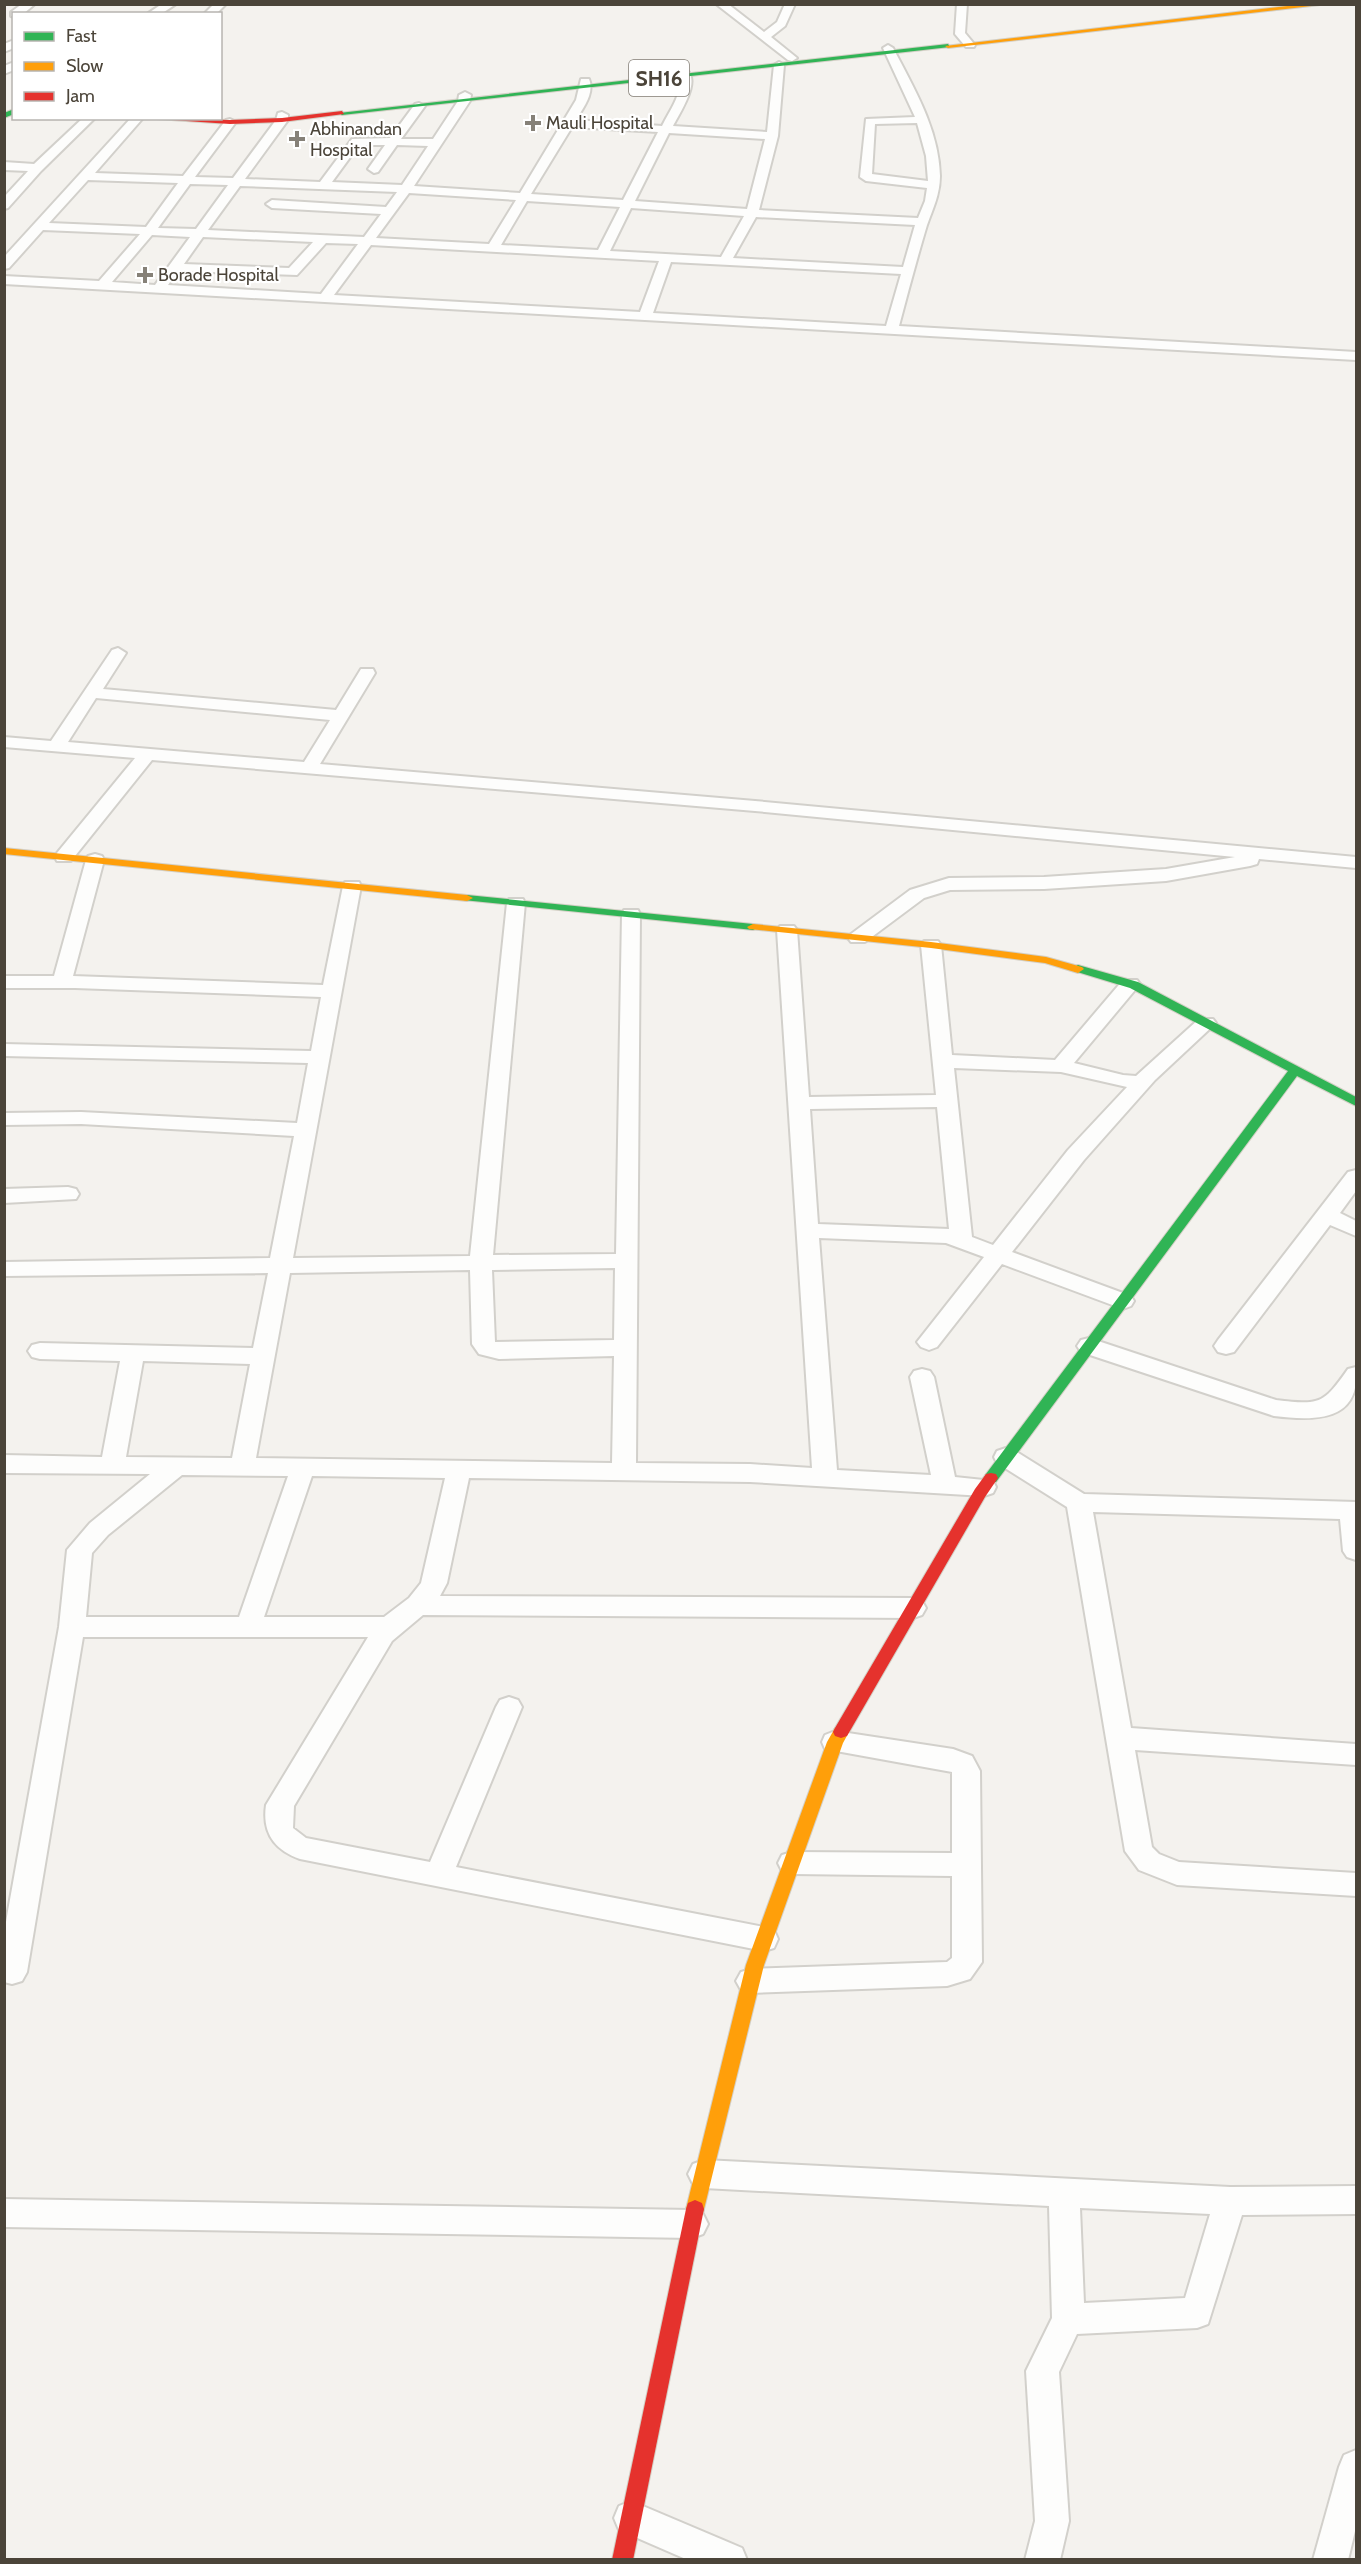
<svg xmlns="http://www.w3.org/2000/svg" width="1361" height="2564" font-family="Cabin,sans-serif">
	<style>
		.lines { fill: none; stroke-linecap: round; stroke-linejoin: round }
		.street-casing { stroke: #d2d0cb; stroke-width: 4 }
		.fast-casing { stroke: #d3cfc5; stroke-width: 2 }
		.slow-casing { stroke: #d3cfc5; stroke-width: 2 }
		.jam-casing { stroke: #d3cfc5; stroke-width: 2 }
		.street { fill: #fdfdfc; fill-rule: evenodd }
		.fast { fill: #30b455; fill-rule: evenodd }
		.slow { fill: #ff9f0a; fill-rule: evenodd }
		.jam { fill: #e5322d; fill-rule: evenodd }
		.poi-dot { fill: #868178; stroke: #fff; stroke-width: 2 }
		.labels { text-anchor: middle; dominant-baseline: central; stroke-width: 4.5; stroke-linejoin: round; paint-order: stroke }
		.far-poi-label { font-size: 18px; fill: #4b4439; stroke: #fff; text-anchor: start }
		.shield { fill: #fff; stroke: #817c74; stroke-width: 1.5 }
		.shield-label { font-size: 21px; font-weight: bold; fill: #4b4439 }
	</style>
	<rect width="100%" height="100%" fill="#f4f2ee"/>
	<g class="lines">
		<defs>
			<g id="street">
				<path d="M22,4H35L23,14H14V17L11,16V12Z"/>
				<path d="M162,4H176L161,14H147Z"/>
				<path d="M214,4H226L216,14H204Z"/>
				<path d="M716,4H728L764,32L777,22L785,4H795L785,26L771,37L797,58L792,61L788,60Z"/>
				<path d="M957,4H967L965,33L975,45L974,47H966L955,34Z"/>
				<path d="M14,40V48L4,52V44Z"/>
				<path d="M888,45L893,48C914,88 939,130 940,176C940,194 933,208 927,225C917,258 908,292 899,326L1356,352V360L4,284V276L99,281L140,234L43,230L9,268L4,269V257L131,118H143L95,173L183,176L226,120L230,119L236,122L195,177L233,178L276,120L278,113L282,112L288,115V120L245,179L320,182L352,139L390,138L415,104L419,103L425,106L401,139H433L458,101L459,95L465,92L471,95L470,101L414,186L520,193L576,100L581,79H589C595,93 583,108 576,120L662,126C672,106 685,92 677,70L682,67C705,76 680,112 673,126L767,132L774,65L779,62L784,65L778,136L759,210L918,218L925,201L927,188L866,181L860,177L866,119L915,117L883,48ZM917,123L926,156L928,181L872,174L875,124ZM572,127L658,132L623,200L531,194ZM669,133L765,139L747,209L635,201ZM359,145H385L368,169L374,173L378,172L397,145L428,146L402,185L332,182ZM88,180L178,183L146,227L49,223ZM190,184L228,185L196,229L158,228ZM240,186L397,192L386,207L272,200L266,204L272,208L381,214L364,237L208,230ZM409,193L516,200L489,244L376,238ZM527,201L620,207L598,250L501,245ZM631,208L744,216L721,257L610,251ZM756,217L915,225L903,267L733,258ZM152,235L190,237L155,285L112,282ZM203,237L313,242L289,268L184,264ZM326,243L358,244L321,294L168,285L178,271L297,275ZM371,245L659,261L640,312L334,295ZM671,262L901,274L886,326L653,313Z"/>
				<path d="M14,62V70L4,74V66Z"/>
				<path d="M83,118H95L41,171L8,208L4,209V197L28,171L4,170V162L34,164Z"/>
				<path d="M118,648L126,653L103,689L336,710L361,669H373L375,673L320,764L755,801L1356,857V868L1259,859L1257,864L1250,866L1166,881L1044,889L950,890L924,898L865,942H851L848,938L851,934L910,890L949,878L1044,877L1166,869L1235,857L755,811L152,760L71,861H57L55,857L57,853L135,758L4,747V737L51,741L112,650ZM96,698L330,720L304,762L68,742Z"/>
				<path d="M95,854L102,856L104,860L73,976L323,985L343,886L345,882H359L361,886L293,1258L470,1256L507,903L509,899H523L525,903L493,1255L616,1254L622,914L624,910H638L640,914L636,1463L750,1464L812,1468L777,930L780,926H794L797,930L809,1097L936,1095L921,945L924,941H938L941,945L952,1055L1055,1060L1123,980H1137L1140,984L1074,1063L1123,1075L1136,1076L1199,1019H1213L1216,1023L1155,1080L1084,1160L1012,1252L1131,1296L1134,1301L1131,1306L1123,1309L1115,1306L1002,1264L937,1347L929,1350L921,1347L917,1342L984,1257L946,1243L819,1238L837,1470L931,1475L910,1377L914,1371L922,1369L930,1371L934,1377L955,1477L993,1481L996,1487L993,1493L984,1496L750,1482L469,1478L447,1583L440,1596L913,1598L922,1601L926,1608L922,1615L913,1618L423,1615L392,1641L294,1806L293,1828L306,1838L430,1862L496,1707L500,1700L509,1697L518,1700L522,1707L456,1867L764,1927L774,1930L778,1939L774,1948L764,1951L300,1859C274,1850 262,1832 266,1805L368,1637H83L27,1972L22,1981L12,1984L4,1982V1933L59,1627L67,1550L90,1523L150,1474L4,1473V1455L102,1457L120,1361L40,1359L32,1357L28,1351L32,1345L40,1343L253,1348L268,1273L4,1276V1262L270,1258L294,1136L81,1124L4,1125V1113L81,1112L297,1123L308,1063L4,1056V1044L311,1051L321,997L75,988H4V976H54L86,860L88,856ZM954,1068L1061,1072L1127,1087L1068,1150L993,1245L972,1237ZM937,1107L949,1229L818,1224L810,1109ZM615,1268L614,1340L495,1342L492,1270ZM470,1270L472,1344L479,1354L499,1359L614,1356L612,1463L256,1458L290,1273ZM143,1361L250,1364L232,1458L126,1457ZM182,1475L288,1476L239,1617H86L92,1553L108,1535ZM312,1476L445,1478L421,1583L409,1598L384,1617H264Z"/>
				<path d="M1356,1170V1191L1340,1213L1356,1221V1236L1330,1225L1234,1352L1226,1354L1218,1352L1214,1346L1218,1340L1348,1172Z"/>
				<path d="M68,1187L76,1189L79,1194L76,1199L4,1203V1189Z"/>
				<path d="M1089,1338L1276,1400C1319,1405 1323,1405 1348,1369L1356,1367C1361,1422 1315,1421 1274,1416L1081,1352L1077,1346L1081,1340Z"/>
				<path d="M1006,1448L1015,1451L1084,1494L1356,1502V1560L1347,1557L1343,1551L1340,1519L1093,1512L1131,1728L1356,1744V1765L1135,1750L1152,1847L1159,1854L1179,1862L1356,1873V1896L1177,1885L1139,1870L1125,1851L1067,1507L997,1463L994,1457L997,1451Z"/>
				<path d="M835,1731L953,1749L972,1756L980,1771L982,1962L970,1979L947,1986L751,1993L741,1990L736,1981L741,1972L751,1969L947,1962L952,1958V1876L792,1874L782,1871L778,1863L782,1855L792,1852L952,1853V1772L825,1749L822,1742L825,1735Z"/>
				<path d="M704,2160L1230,2187L1356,2186V2214L1242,2215L1208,2324L1197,2328L1077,2334L1059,2372L1069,2521L1060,2560H1025L1035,2521L1026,2371L1052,2318L1049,2206L704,2188L693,2184L688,2174L693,2164ZM1080,2208L1210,2214L1185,2298L1084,2303Z"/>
				<path d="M4,2199L692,2210L703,2214L708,2224L703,2234L692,2238L4,2227Z"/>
				<path d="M1356,2450V2527L1348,2560H1313L1339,2467L1344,2455Z"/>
				<path d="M631,2501L742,2548L747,2560H688L619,2530L614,2518L619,2506Z"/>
			</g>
			<g id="fast">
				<path d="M948,44L950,47L342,115L339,113Z"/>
				<path d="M14,109V114L4,118V113Z"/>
				<path d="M467,895L753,924L759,927L753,930L463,900V896Z"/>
				<path d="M1078,965L1138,982L1356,1097V1106L1297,1076L996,1482H986L984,1478L986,1474L1288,1071L1130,988L1074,971L1072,969L1074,967Z"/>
			</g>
			<g id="slow">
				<path d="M1305,4H1329L948,48L945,46Z"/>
				<path d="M4,848L467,895L473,898L467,901L4,854Z"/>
				<path d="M753,924L931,942L1046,957L1082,967L1084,969L1078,973L1045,963L931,948L749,929L747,927Z"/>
				<path d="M841,1726L847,1728L849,1732L843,1743L764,1965L704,2209L702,2215L695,2218L688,2215L686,2209L746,1965L827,1742L835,1728Z"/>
			</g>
			<g id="jam">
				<path d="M342,111L344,114L282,122L230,124L142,118L230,120L282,118Z"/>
				<path d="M991,1473L996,1474L998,1478L985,1497L847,1736L841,1738L835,1736L833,1732L835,1728L975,1489L986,1474Z"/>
				<path d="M695,2200L702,2203L704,2209L633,2560H612L686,2209L688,2203Z"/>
			</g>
		</defs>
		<use href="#street" class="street-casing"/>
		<use href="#fast" class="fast-casing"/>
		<use href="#slow" class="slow-casing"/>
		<use href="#jam" class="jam-casing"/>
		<use href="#street" class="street"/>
		<use href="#fast" class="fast"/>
		<use href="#slow" class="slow"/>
		<use href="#jam" class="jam"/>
	</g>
	<g class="poi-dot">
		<path d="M530 114h6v6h6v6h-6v6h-6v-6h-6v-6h6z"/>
		<path d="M294 130h6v6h6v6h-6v6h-6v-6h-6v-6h6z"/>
		<path d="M142 266h6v6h6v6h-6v6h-6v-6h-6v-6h6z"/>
	</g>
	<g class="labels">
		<g class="far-poi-label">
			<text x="546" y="123">Mauli Hospital</text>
			<text x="310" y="129">Abhinandan<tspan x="310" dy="21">Hospital</tspan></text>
			<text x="158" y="275">Borade Hospital</text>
		</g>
		<rect class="shield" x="629" y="60" width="60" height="36" rx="4.5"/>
		<g class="shield-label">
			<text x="659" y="78">SH16</text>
		</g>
	</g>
	<rect width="1361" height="2564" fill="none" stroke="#4b4439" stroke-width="12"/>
	<rect x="12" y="12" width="210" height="108" fill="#ffffff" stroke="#b7b4b0" stroke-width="1.5"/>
	<rect x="24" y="32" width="30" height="9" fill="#30b455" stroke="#b7b4b0" stroke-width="1.5"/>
	<text x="66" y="42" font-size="18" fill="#4b4439">Fast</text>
	<rect x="24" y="62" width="30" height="9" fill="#ff9f0a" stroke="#b7b4b0" stroke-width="1.5"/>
	<text x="66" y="72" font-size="18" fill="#4b4439">Slow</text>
	<rect x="24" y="92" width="30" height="9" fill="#e5322d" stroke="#b7b4b0" stroke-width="1.5"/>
	<text x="66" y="102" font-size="18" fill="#4b4439">Jam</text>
</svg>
